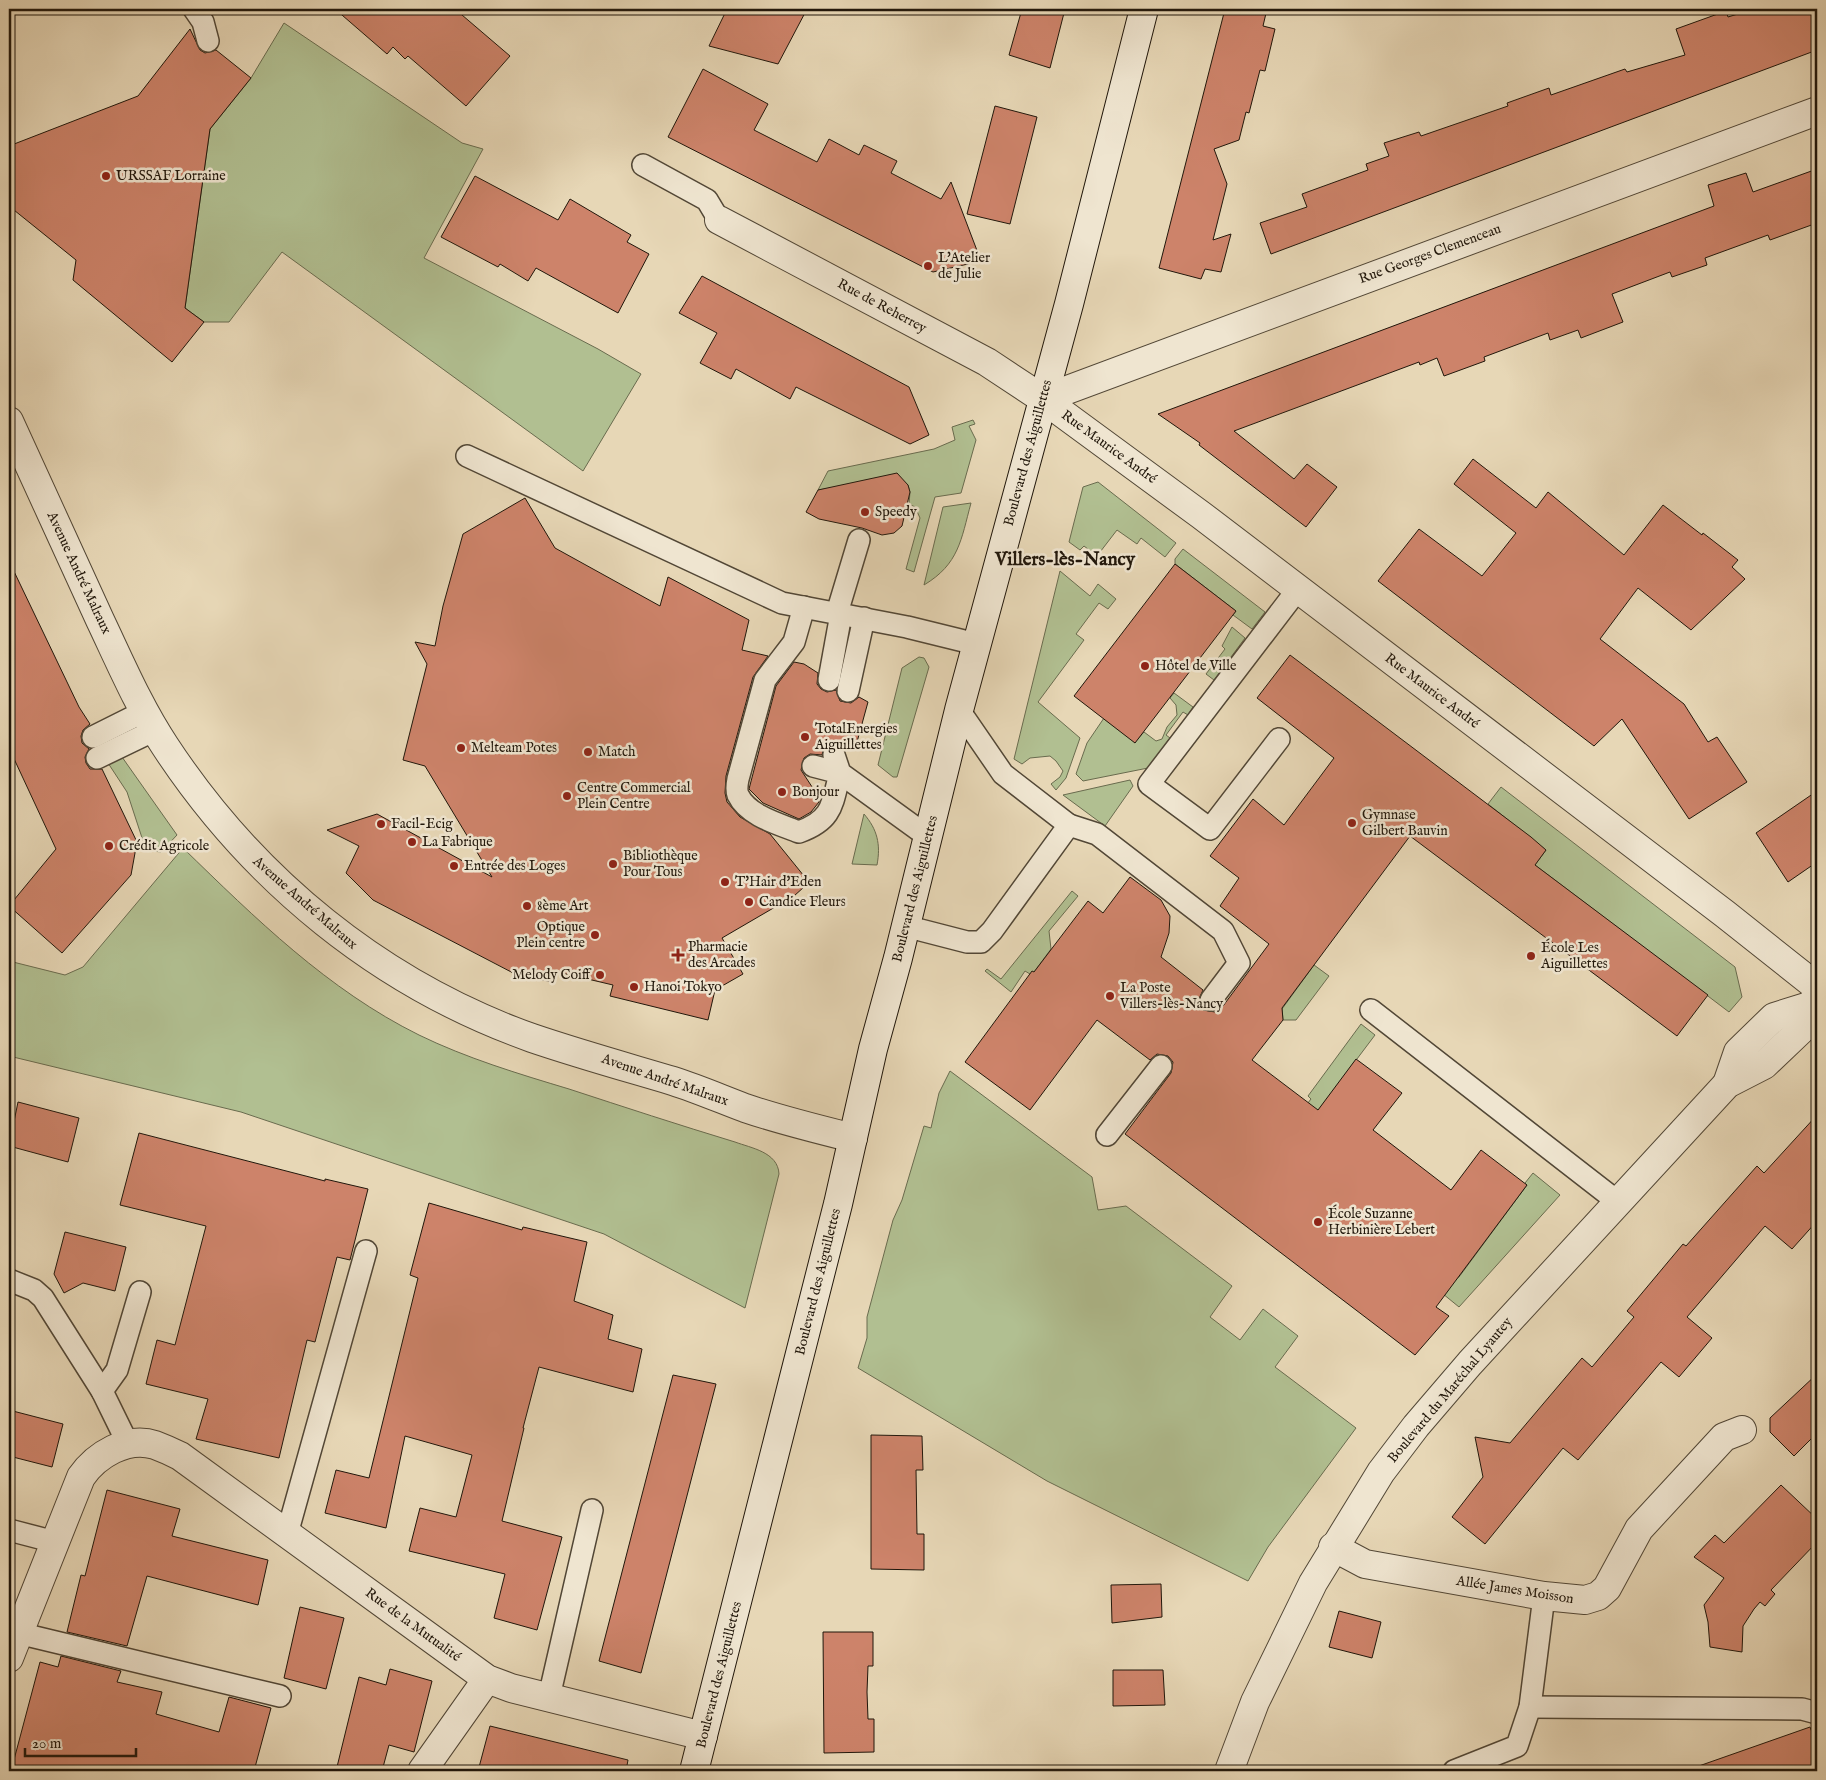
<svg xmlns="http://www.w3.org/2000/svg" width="1826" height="1780" font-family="'IM FELL English',serif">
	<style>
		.green { fill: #b1bf91; stroke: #696b4e }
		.building { fill: #cd836a; stroke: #21170b }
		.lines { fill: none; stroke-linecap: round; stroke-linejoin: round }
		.service-casing { stroke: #524736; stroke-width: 24 }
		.minor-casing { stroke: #524736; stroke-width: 30 }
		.secondary-casing { stroke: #21170b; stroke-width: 30 }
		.service { stroke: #efe5d0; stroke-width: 21 }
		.minor { stroke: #efe5d0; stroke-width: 28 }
		.secondary { stroke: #efe5d0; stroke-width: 28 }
		.poi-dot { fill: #8f2418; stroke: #efe5d0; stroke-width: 2 }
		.labels { text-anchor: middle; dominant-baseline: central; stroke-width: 5; stroke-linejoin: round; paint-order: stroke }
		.poi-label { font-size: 14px; fill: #21170b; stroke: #efe5d0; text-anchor: start }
		.street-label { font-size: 14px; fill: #21170b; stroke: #efe5d0 }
		.district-label { font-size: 19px; font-weight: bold; fill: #21170b; stroke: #efe5d0 }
	</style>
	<rect width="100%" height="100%" fill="#e7d7b6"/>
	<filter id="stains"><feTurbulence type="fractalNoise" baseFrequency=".004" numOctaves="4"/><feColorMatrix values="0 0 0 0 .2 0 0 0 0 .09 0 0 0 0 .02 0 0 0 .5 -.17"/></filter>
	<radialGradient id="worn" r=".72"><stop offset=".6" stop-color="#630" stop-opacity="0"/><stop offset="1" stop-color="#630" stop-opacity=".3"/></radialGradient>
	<g class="green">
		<path d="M284,23L462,143L483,149L424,258L598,349L641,374L583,471L282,252L229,322H204L185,308L210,129L251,78Z"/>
		<path d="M973,420L975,424L969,426L976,440L961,493L935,497L914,572L906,569L920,518L915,507L909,504L910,492L908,485L837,487L818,490L828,471L934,449L955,440L952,427Z"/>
		<path d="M1098,482L1176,543L1165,557L1141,538L1137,544L1117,530L1097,556L1084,546L1080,550L1069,542L1083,487Z"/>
		<path d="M971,503C961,540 959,564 924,585L943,507Z"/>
		<path d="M1183,549L1265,612L1252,629L1233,615L1236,611L1175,564V559Z"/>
		<path d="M1060,571L1090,596L1098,584L1116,599L1108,609L1099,603L1076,634L1084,640L1038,702L1080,738L1066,778L1056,790L1051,784L1060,777L1063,771L1056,761L1050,756L1030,758L1022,764L1014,759Z"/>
		<path d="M1232,627L1245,638L1214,680L1206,674L1225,649L1222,646Z"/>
		<path d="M919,657L924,658L929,667L897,777H893L878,765L902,668Z"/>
		<path d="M1174,693L1193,707L1188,715L1183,712L1166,735L1170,738L1148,768L1083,781L1076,774L1087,743L1104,718L1135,742L1144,732L1156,741L1162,739L1167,727L1177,715L1176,705L1170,698Z"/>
		<path d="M122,757L177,835L161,852L146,850L127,792L108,763Z"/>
		<path d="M1130,780L1133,786L1105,826L1063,795Z"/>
		<path d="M1501,787L1735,967L1742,997L1729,1012L1535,865L1546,850L1488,804Z"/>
		<path d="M864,814C877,829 881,844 877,865L852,864Z"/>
		<path d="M183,848C255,918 328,990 419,1035C466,1058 519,1074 569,1089C624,1107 679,1125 735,1142C751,1148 778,1152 779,1174L745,1308L604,1234L241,1112L9,1056V961L65,975L83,967Z"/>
		<path d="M1072,891L1078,896L1049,931L1051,949L1034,972L1030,974L1025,971L1011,992L985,971L987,969L1001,979Z"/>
		<path d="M1314,965L1329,976L1296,1020H1283L1282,1009Z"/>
		<path d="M1361,1024L1375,1035L1296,1140L1286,1131L1311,1099L1308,1096Z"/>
		<path d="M950,1071L1092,1177L1098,1210L1126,1206L1232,1286L1210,1317L1240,1340L1263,1309L1298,1336L1275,1367L1356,1428L1268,1547L1248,1581L1047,1481L858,1368L867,1338V1317L893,1220L902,1200L924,1126L931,1128L939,1093Z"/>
		<path d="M1533,1173L1560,1195L1459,1307L1437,1289L1459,1277L1527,1185L1525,1183Z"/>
	</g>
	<g class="building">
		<path d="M335,9H455L510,56L466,106L408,56L405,59L393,47L387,54Z"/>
		<path d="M727,9H807L778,64L709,46Z"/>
		<path d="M1022,9H1065L1050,68L1009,55Z"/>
		<path d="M1225,9H1267L1263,26L1275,29L1265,71L1260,70L1249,113L1246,112L1239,140L1214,149L1227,184L1213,240L1231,234L1221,272L1205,269L1201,279L1159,268Z"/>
		<path d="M1754,9H1817V50L1271,254L1260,223L1307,207L1302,194L1368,170L1366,164L1389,156L1384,143L1419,132L1421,136L1508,106L1507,103L1549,88L1551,95L1625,69L1627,72L1685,55L1676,29L1726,11L1728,17Z"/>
		<path d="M190,29L200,50L205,53L216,50L251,78L210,129L185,308L204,322L172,362L73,280L76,260L9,206V146L138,96Z"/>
		<path d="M703,69L768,104L754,130L817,162L829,139L859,155L864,145L897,161L891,173L941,199L951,182L981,261L933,272L668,137Z"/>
		<path d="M995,106L1037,117L1010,224L967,214Z"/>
		<path d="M1817,169V223L1770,240L1768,235L1705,258L1707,265L1672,277L1670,272L1612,294L1623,322L1581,338L1578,330L1550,340L1548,333L1484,357L1485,361L1444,376L1437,358L1420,365L1419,362L1234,431L1294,479L1307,464L1337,487L1306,527L1199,445L1200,443L1158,414L1714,206L1708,185L1746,173L1753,192Z"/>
		<path d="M475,176L558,220L570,199L631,235L627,242L649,254L618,313L536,268L528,281L500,264L498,267L441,237Z"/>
		<path d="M702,276L909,387L929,435L910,444L796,387L790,399L736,369L731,379L700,363L717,333L679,313Z"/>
		<path d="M1473,459L1536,508L1548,492L1624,555L1663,505L1702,535L1703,533L1738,560L1732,567L1745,579L1691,630L1638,588L1600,639L1684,704L1708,742L1717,737L1747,782L1689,819L1622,719L1594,746L1378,581L1419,529L1482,576L1516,533L1454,484Z"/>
		<path d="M897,473L908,485L910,492L902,526L894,533L882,535L862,528L819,519L806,512L818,490Z"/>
		<path d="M525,498L555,548L660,606L668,577L749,620L742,650L768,656L753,677L726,776L725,793L727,802L740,817L770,834L804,876V887L794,896L722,938L743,974L715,990L708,1020L610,996L613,985L558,972L553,982L517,975L373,900L346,873L359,846L327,830L377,814L492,877L425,766L403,760L427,664L415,642L435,646L443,606L463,534Z"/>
		<path d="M9,561L79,707L90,724L83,730L81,736L82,743L89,749L85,757L86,763L90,769H102L137,842L131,875L62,953L9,906L56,849L9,748Z"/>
		<path d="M1175,564L1236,611L1135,743L1074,696Z"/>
		<path d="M1290,655L1531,837L1546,850L1535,865L1708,995L1677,1036L1410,836L1282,1008L1283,1020L1252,1060L1318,1110L1356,1059L1402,1093L1373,1130L1451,1190L1481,1150L1527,1185L1436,1307L1449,1316L1415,1355L1125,1134L1171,1073L1173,1062L1168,1056L1157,1054L1150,1060L1097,1020L1030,1110L965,1062L1032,971L1034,972L1088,901L1103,913L1130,877L1161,900L1170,916L1169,933L1161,957L1203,990L1199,999L1203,1010L1215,1012L1223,1006L1269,944L1220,906L1239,878L1210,856L1253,799L1284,825L1334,758L1257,698Z"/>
		<path d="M794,662L804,664L818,673L817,684L821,689L827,692L836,690L840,701L851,703L859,697L868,702L857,742L845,749L837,743H831L824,747L822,755L810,754L804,758L801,770L818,796L819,802L811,812L799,819L763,803L749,789L776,686Z"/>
		<path d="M1817,791V862L1788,882L1756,833Z"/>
		<path d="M18,1102L79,1118L68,1162L9,1146Z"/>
		<path d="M1817,1115V1221L1792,1249L1765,1226L1687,1317L1712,1338L1679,1377L1661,1362L1578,1460L1563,1448L1485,1544L1452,1517L1483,1477L1475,1437L1510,1443L1582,1358L1592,1367L1634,1317L1627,1311L1683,1244L1686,1246L1757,1166L1764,1173Z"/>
		<path d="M139,1133L325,1181V1179L368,1189L350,1260L337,1257L315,1342L307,1340L279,1458L196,1439L208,1399L146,1384L157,1340L175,1345L206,1226L120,1205Z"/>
		<path d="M429,1203L522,1230L523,1227L587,1242L574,1301L613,1315L608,1339L642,1349L633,1392L539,1367L523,1428H524L502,1521L562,1537L537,1630L494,1618L505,1574L409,1551L420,1508L456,1517L472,1455L405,1436L386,1528L325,1513L336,1470L369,1478L418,1278L410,1275Z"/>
		<path d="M65,1232L126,1247L115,1291L83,1283L64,1293L54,1274Z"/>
		<path d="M1817,1374V1433L1794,1456L1770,1432V1418Z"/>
		<path d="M673,1375L716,1384L641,1673L599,1661Z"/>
		<path d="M9,1410L63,1424L52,1467L9,1456Z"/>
		<path d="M871,1435L922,1436L923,1470H916L917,1534H924V1570L871,1569Z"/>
		<path d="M1781,1485L1817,1519V1542L1771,1590L1775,1594L1765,1606L1760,1602L1754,1609L1743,1626L1742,1652L1710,1647L1708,1622L1704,1605L1724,1578L1694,1557L1715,1535L1724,1543Z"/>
		<path d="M107,1490L180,1509L172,1536L268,1560L258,1605L147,1576L127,1646L67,1632L81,1575L85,1576Z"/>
		<path d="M1161,1584L1162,1617L1112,1623L1111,1585Z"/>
		<path d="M300,1607L344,1618L326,1689L284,1678Z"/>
		<path d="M1339,1611L1381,1622L1372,1658L1329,1647Z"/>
		<path d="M823,1632H873V1666H868L867,1692L868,1719H874V1752L824,1753Z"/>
		<path d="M61,1656L121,1671L117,1682L162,1692L156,1714L219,1732L229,1697L271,1708L254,1771H11L40,1662L58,1667Z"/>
		<path d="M390,1669L432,1681L414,1752L389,1745L382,1771H336L359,1677L386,1685Z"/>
		<path d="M1113,1670H1163L1165,1705L1113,1706Z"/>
		<path d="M490,1726L628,1760L626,1771H478Z"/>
		<path d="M1810,1727L1817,1745V1771H1697L1696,1767Z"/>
	</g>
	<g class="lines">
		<defs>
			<g id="service">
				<path d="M194,9L203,22L208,41"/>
				<path d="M643,165L707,200L719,220"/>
				<path d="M467,456L782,603L907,627L976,644"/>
				<path d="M804,607L794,642L765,680L738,779C737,784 736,790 738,795C748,816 779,824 799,832C833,820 832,804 840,773L813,766"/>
				<path d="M837,613L859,540"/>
				<path d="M829,680L841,614"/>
				<path d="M848,691L864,618"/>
				<path d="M93,737L145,711"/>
				<path d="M1279,739L1210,829L1149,784L1298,589"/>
				<path d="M834,755L840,773L927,836"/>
				<path d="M97,758L155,730"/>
				<path d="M1069,825L1097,834L1223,931L1239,963L1211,1000"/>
				<path d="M905,926L967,942H981L992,931L1069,825L1003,774L959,710"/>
				<path d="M1371,1010L1618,1202"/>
				<path d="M1107,1135L1161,1066"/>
				<path d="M9,1280L34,1290L43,1298L102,1391L128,1444"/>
				<path d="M102,1391L117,1370L140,1292"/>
				<path d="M9,1530L55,1542"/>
				<path d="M287,1534L366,1251"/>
				<path d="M18,1633L280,1696"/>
				<path d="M549,1697L592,1510"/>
				<path d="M1530,1707L1802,1709L1817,1713"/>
				<path d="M1454,1771L1517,1746L1530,1707L1544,1596"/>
			</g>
			<g id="minor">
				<path d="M719,220L987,362L1043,399L1201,515L1725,914L1817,987"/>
				<path d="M1043,399L1817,111"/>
				<path d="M9,421C39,487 70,554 100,620C120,662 139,707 165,746C253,880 380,984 532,1038C579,1054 626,1067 673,1081C698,1089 721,1099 745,1108C780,1120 817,1129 853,1138"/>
				<path d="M1727,1084L1738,1052L1774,1017L1809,1006L1817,998"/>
				<path d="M1333,1547L1365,1564L1544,1596L1585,1600L1598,1596L1607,1588L1639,1529L1724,1437L1742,1430"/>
				<path d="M9,1658L81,1477C96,1455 127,1436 155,1445C163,1448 172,1452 180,1456L487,1679L511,1688L703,1736"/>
				<path d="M422,1771L487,1679"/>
				<path d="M1229,1771L1255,1702L1313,1583L1381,1472L1416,1426L1470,1363L1727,1084L1764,1065L1805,1026L1809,1006"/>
			</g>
			<path id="secondary" d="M694,1771L838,1204L873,1049L898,958L959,710L1069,304L1144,9"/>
		</defs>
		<use href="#service" class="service-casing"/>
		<use href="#minor" class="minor-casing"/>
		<use href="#secondary" class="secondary-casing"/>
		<use href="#service" class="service"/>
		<use href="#minor" class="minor"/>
		<use href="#secondary" class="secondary"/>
	</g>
	<g class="poi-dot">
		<circle cx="106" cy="176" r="5"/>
		<circle cx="928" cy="266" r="5"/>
		<circle cx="865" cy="512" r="5"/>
		<circle cx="1145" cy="666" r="5"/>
		<circle cx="805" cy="737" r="5"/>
		<circle cx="461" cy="748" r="5"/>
		<circle cx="588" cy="752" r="5"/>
		<circle cx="782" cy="792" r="5"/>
		<circle cx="567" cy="796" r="5"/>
		<circle cx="1352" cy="823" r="5"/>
		<circle cx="381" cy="824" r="5"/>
		<circle cx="412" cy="842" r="5"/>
		<circle cx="109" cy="846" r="5"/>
		<circle cx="613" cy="864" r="5"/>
		<circle cx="454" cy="866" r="5"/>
		<circle cx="725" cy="882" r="5"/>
		<circle cx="749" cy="902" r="5"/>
		<circle cx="527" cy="906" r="5"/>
		<circle cx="595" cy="935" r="5"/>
		<path d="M675.5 947.5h5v5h5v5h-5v5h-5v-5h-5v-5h5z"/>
		<circle cx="1531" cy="956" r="5"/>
		<circle cx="600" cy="975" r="5"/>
		<circle cx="634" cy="987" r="5"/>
		<circle cx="1110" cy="996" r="5"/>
		<circle cx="1318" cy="1222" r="5"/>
	</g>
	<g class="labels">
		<g class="poi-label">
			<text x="116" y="176">URSSAF Lorraine</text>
			<text x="938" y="258">L'Atelier<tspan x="938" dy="16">de Julie</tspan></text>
			<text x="875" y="512">Speedy</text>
			<text x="1155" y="666">Hôtel de Ville</text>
			<text x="815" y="729">TotalEnergies<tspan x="815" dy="16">Aiguillettes</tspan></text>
			<text x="471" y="748">Melteam Potes</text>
			<text x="598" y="752">Match</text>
			<text x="577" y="788">Centre Commercial<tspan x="577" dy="16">Plein Centre</tspan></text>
			<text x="792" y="792">Bonjour</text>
			<text x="1362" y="815">Gymnase<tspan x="1362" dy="16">Gilbert Bauvin</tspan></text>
			<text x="391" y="824">Facil-Ecig</text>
			<text x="422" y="842">La Fabrique</text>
			<text x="119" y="846">Crédit Agricole</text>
			<text x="623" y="856">Bibliothèque<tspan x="623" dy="16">Pour Tous</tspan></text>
			<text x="464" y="866">Entrée des Loges</text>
			<text x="735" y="882">T'Hair d'Eden</text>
			<text x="759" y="902">Candice Fleurs</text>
			<text x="537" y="906">8ème Art</text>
			<text x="585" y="927" text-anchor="end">Optique<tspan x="585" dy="16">Plein centre</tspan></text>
			<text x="688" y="947">Pharmacie<tspan x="688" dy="16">des Arcades</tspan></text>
			<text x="1541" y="948">École Les<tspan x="1541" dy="16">Aiguillettes</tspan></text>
			<text x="590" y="975" text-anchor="end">Melody Coiff</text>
			<text x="644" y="987">Hanoi Tokyo</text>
			<text x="1120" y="988">La Poste<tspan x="1120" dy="16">Villers-lès-Nancy</tspan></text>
			<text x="1328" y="1214">École Suzanne<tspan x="1328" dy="16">Herbinière Lebert</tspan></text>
		</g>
		<g class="street-label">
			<text transform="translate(1430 254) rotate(-20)">Rue Georges Clemenceau</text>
			<text transform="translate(882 306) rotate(28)">Rue de Reherrey</text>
			<text transform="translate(1109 447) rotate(36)">Rue Maurice André</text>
			<text transform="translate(1028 453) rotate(-75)">Boulevard des Aiguillettes</text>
			<text transform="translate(79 573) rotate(65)">Avenue André Malraux</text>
			<text transform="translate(1432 691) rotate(37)">Rue Maurice André</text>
			<text transform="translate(915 889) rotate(-76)">Boulevard des Aiguillettes</text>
			<text transform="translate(305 903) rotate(41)">Avenue André Malraux</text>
			<text transform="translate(665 1080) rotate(19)">Avenue André Malraux</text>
			<text transform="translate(818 1282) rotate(-76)">Boulevard des Aiguillettes</text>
			<text transform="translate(1450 1390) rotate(-50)">Boulevard du Maréchal Lyautey</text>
			<text transform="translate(1515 1590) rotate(9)">Allée James Moisson</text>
			<text transform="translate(413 1625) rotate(36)">Rue de la Mutualité</text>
			<text transform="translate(719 1675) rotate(-76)">Boulevard des Aiguillettes</text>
		</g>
		<g class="district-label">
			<text x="1065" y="560">Villers-lès-Nancy</text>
		</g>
	</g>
	<rect width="1826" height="1780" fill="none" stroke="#e7d7b6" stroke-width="30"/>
	<rect x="10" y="10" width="1806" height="1760" fill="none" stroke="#21170b" stroke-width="2.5"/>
	<rect x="15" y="15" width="1796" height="1750" fill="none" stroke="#21170b"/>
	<path d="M25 1748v8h111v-8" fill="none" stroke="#21170b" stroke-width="2.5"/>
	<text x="32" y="1748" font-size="15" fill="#21170b" stroke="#efe5d0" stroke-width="4" paint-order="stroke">20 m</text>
	<rect width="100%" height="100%" filter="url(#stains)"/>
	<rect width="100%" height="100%" fill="url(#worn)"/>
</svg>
